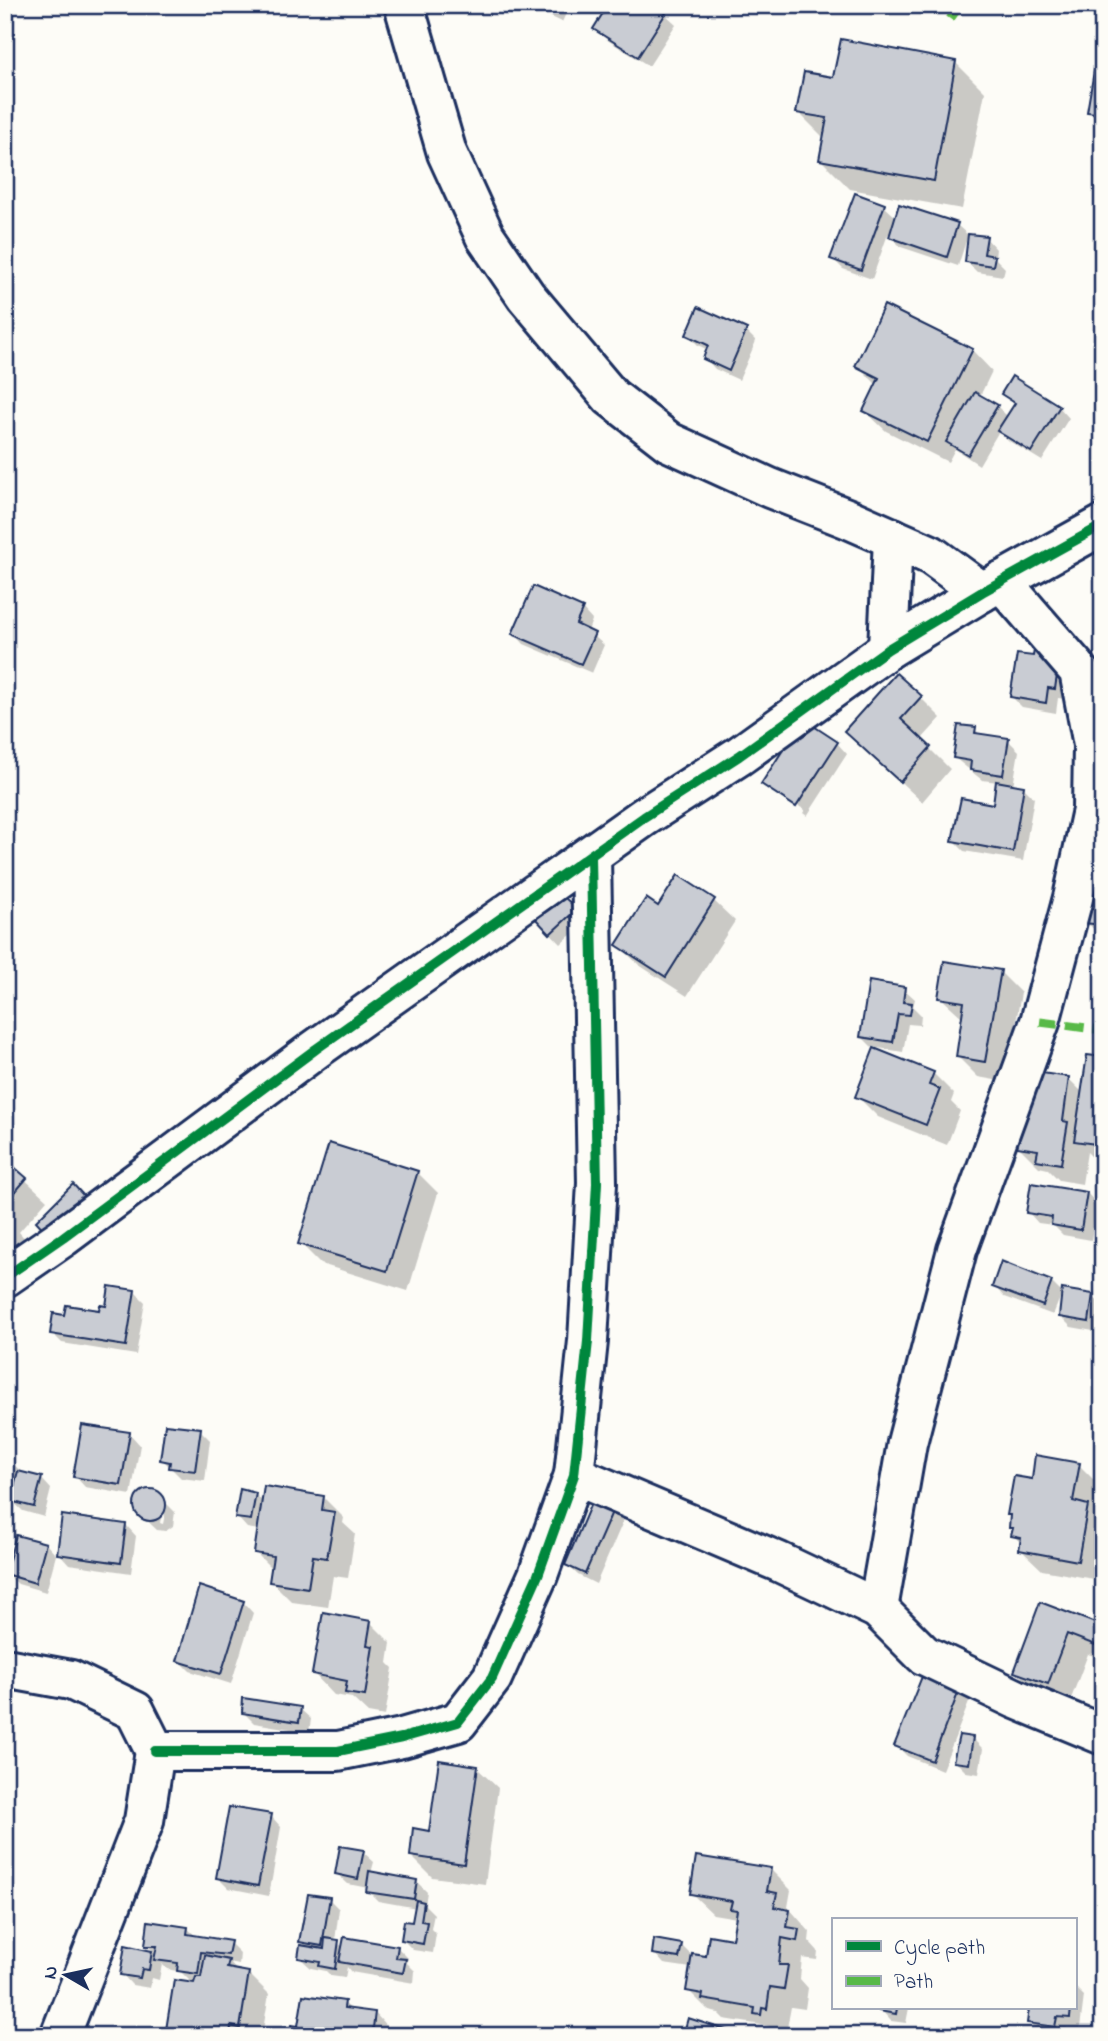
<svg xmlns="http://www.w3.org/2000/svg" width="1108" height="2041" font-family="'Indie Flower',sans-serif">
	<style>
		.shadow { fill: #0003 }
		.building { fill: #c9ccd3; stroke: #1b2f5e; stroke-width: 2 }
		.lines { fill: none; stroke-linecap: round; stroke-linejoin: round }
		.minor-casing { stroke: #1b2f5e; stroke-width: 44 }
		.minor { stroke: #fdfcf7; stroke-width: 38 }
		.quiet { stroke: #58b947; stroke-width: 9; stroke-dasharray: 18 9; stroke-linecap: butt }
		.cycleway-casing { stroke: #fdfcf7; stroke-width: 15 }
		.cycleway { stroke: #00873e; stroke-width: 10 }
	</style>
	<rect width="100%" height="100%" fill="#fdfcf7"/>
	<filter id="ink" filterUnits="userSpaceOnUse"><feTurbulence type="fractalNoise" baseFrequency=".0143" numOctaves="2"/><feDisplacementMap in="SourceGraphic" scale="14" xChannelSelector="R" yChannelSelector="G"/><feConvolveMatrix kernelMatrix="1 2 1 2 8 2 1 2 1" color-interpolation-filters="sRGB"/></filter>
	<g filter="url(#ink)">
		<g class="shadow">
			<path d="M526,5H570L562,22Z"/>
			<path d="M665,14L676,24L649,66L606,39L596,29Z"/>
			<path d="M1103,39V125L1089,111Z"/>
			<path d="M956,63L985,92L962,209L850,189L821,160L825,139L798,112L834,79Z"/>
			<path d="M884,206L897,218L957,225L968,235L986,238L996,249L995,258L1005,268L1003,276L977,272L966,261L970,236L968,235L958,266L901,247L888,234L872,279L843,269L832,258Z"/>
			<path d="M746,331L756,341L739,380L715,369L705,358L708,350L698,345L688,335Z"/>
			<path d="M972,350L992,371L980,396L997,406L1008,417L1015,405L1003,393L1059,407L1069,418L1042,461L1009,441L999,431L979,465L955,449L948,462L886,431L865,411L877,385L857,365Z"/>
			<path d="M582,609L592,620L588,631L604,645L592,673L524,644L514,633Z"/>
			<path d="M1018,655L1069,673L1065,699L1058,698L1056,713L1022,707L1012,697Z"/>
			<path d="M920,697L941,718L921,740L950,769L922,802L846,731Z"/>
			<path d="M975,729L981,736L1008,740L1019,751L1013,786L1023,787L1034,798L1023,861L964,851L954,841L994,806L998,782L982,780L955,758Z"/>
			<path d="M837,743L847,754L807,816L803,813L805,810L773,790V793L763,784Z"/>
			<path d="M679,878L714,901L735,921L687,996L639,965L618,945L659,908Z"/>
			<path d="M564,899L586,921L561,944L535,917L555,908Z"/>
			<path d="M1103,911V933L1097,932L1086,922Z"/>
			<path d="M1000,972L1021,993L1006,1082L978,1077L957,1056L963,1018L940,997Z"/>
			<path d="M904,989L915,999L913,1007L921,1015L920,1025L908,1024L903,1052L872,1047L862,1037Z"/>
			<path d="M1103,1059V1162L1096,1161L1087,1152L1082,1184L1059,1180L1048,1169L1039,1167L1018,1146L1069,1079L1083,1093Z"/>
			<path d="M933,1073L954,1094L951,1102L960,1111L947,1145L878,1117L857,1096Z"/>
			<path d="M5,1161L47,1200L19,1232L26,1240L5,1264Z"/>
			<path d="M417,1172L438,1193L408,1291L321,1264L300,1243Z"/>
			<path d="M1087,1193L1098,1205V1201L1103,1202V1214L1096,1208L1091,1240L1063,1235L1053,1225L1038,1223L1028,1212Z"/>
			<path d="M1051,1282L1062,1293L1053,1315L1004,1297L994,1286Z"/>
			<path d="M134,1291L145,1302L136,1355L62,1343L52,1333L66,1317L101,1312Z"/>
			<path d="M1092,1296L1103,1306L1099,1332L1071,1327L1061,1317Z"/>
			<path d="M200,1430L210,1440L205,1481L181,1478L162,1459Z"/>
			<path d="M130,1434L140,1445L131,1495L85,1487L75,1476Z"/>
			<path d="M5,1457L22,1472L41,1478L51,1489L44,1517L23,1511L12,1501L18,1478L5,1494Z"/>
			<path d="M1079,1465L1100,1486L1094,1513L1103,1522V1558L1099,1580L1042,1570L1021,1550L1022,1544L1013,1535L1014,1531L1010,1527L1012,1517L1009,1514L1033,1481Z"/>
			<path d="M153,1492L164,1501L160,1523L163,1524L167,1504L175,1512L173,1526L166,1531L157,1530L138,1512V1498L145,1493Z"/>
			<path d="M255,1494L263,1502L323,1497L344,1518L343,1523L355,1534L348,1578L333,1576L328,1607L292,1602L271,1581L273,1570L256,1553L259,1530L247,1528L237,1517Z"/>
			<path d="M595,1499L625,1517L596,1584L578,1575L567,1565Z"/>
			<path d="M126,1525L136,1536L131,1573L69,1564L59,1553Z"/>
			<path d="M46,1544L56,1555L46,1592L18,1584L7,1574Z"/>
			<path d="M243,1602L253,1613L231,1684L190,1671L179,1660Z"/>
			<path d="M1041,1605L1103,1628V1659L1088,1654L1069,1704L1037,1692L1016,1671Z"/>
			<path d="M370,1622L391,1643L388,1663L393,1668L385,1716L368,1713L352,1698L334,1695L314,1674Z"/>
			<path d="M959,1690L970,1700L942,1770L907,1756L896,1745Z"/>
			<path d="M300,1709L311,1719L309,1732L254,1723L244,1713Z"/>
			<path d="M973,1739L983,1749L979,1774L966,1772L955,1761Z"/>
			<path d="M477,1768L498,1788L485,1884L432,1877L411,1856Z"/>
			<path d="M271,1816L281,1827L269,1896L228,1888L218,1878Z"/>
			<path d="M363,1852L374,1862L371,1873L416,1881L427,1892L425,1905L434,1914L431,1929L436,1934L433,1953L413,1950L403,1940L414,1924L417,1908L378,1901L368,1891V1888L348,1884L337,1874Z"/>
			<path d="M770,1869L791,1890L788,1907L810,1932L809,1941L818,1951L817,1960L802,1958L800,1979L808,1988L805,2009L791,2007L787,2028H783L781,2035L776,2034L768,2026L724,2019L718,2013L709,2011L688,1990L691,1968L664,1964L654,1953L681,1945L691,1955L707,1958L734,1941L737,1918L713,1914L692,1894Z"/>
			<path d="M329,1899L339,1909L335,1941L343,1947H397L408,1958L407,1963L415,1971L414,1983L351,1972L347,1967L345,1978L331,1976L326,1971L311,1968L300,1958L307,1948L301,1942Z"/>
			<path d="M187,1928L197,1937L230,1943L240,1953L239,1965L230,1963L238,1972L248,1973L269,1994L262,2036H167L194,1985L181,1972L167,1969L162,1964L159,1980L152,1978L150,1988L132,1985L122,1974L127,1947L155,1953L147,1945Z"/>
			<path d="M1075,1987L1084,1996L1080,2028L1067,2027L1065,2036L1039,2033L1029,2022L1031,2008H1075Z"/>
			<path d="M344,2003L352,2010L375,2013L395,2036H291L299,2028Z"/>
			<path d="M881,2008H909L906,2023L891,2021L881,2010Z"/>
		</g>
		<g class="building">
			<path d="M608,5H654L666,13L638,57L593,29Z"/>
			<path d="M1100,36L1103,37V114L1087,112Z"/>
			<path d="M841,39L956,61L934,181L819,160L827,118L796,113L804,72L833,77Z"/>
			<path d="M855,193L885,204L861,270L830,259Z"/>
			<path d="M899,204L958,223L947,257L889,237Z"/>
			<path d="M968,234L987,236L984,254L995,256L993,266L965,262Z"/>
			<path d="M884,305L973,349L927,442L863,411L879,378L855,366Z"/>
			<path d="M698,307L747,329L729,371L703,359L708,345L686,335Z"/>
			<path d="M1012,376L1060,406L1031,452L997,431L1015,403L1001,394Z"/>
			<path d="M975,392L998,405L968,455L946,442Z"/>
			<path d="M533,586L583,608L576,624L595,633L581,664L512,634Z"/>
			<path d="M1036,639L1059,661L1055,689L1048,688L1046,703L1010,697L1017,654L1033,656Z"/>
			<path d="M896,673L922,696L901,719L931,747L900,782L844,731Z"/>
			<path d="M803,719L838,742L796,807L761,784Z"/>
			<path d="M958,725L976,727L975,733L1009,738L1003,775L970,770L971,761L953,758Z"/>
			<path d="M996,781L1024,786L1013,852L952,841L961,798L993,804Z"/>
			<path d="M678,875L715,899L666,977L616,945L646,898L658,906Z"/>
			<path d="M564,897L577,909L550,934L533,916L550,900L555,906Z"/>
			<path d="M1086,907L1103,909V925L1084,923Z"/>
			<path d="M944,961L1001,970L985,1062L956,1057L964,1002L938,998Z"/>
			<path d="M869,981L905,987L903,1002L912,1003L910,1015L898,1014L893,1042L860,1037Z"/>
			<path d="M874,1048L934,1072L929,1085L940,1089L926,1125L855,1097Z"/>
			<path d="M1087,1055L1103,1057V1145L1074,1141Z"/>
			<path d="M1029,1071L1069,1077L1063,1121L1068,1122L1061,1164L1036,1160L1038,1150L1017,1147Z"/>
			<path d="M329,1143L418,1171L387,1271L298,1244Z"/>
			<path d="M5,1159L27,1178L5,1204Z"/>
			<path d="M1031,1183L1087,1192L1081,1230L1051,1225L1052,1217L1026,1213Z"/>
			<path d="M73,1184L93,1206L45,1231L36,1221Z"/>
			<path d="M1001,1261L1052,1281L1043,1306L992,1287Z"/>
			<path d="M109,1286L135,1290L126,1346L50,1334L53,1313L64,1315L66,1305L99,1310L100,1305L106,1306Z"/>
			<path d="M1062,1289L1093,1294L1089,1322L1059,1317Z"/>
			<path d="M165,1424L201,1428L195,1471L169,1468L170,1462L160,1460Z"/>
			<path d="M82,1425L130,1432L121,1485L73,1477Z"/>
			<path d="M1035,1455L1080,1463L1073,1501L1088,1505L1078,1561L1019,1550L1021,1538L1011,1536L1013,1528H1009L1010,1515H1007L1014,1476L1032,1479Z"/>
			<path d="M18,1471L42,1477L34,1507L10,1501Z"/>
			<path d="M264,1486L324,1496L322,1510L335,1512L327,1558L313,1556L308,1588L269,1582L273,1556L254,1553Z"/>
			<path d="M240,1489L256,1493L251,1520L235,1518Z"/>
			<circle cx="150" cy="1505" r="16"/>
			<path d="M594,1496L615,1505L585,1574L565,1565Z"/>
			<path d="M62,1515L126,1524L121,1563L57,1554Z"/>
			<path d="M16,1535L46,1543L35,1583L5,1574Z"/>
			<path d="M199,1586L244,1601L221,1674L177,1661Z"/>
			<path d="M1040,1602L1103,1626V1648L1067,1634L1048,1684L1014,1672Z"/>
			<path d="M323,1612L371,1621L367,1645L373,1646L365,1696L345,1693L347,1681L312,1674Z"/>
			<path d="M923,1674L960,1688L932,1761L894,1746Z"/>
			<path d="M243,1698L301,1707L299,1722L242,1713Z"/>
			<path d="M959,1735L973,1737L969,1764L953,1762Z"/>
			<path d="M439,1760L478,1766L464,1864L410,1856L413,1828L429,1831Z"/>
			<path d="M229,1807L272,1814L258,1886L216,1878Z"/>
			<path d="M340,1846L364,1850L358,1879L335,1874Z"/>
			<path d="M696,1856L771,1868L767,1891L777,1893L774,1907L790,1910L787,1927L799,1929L797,1941L782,1938L779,1965H788L784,1989L770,1987L767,2009L762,2008L761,2015L754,2014L755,2008L702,1999L703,1994L686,1991L692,1954L706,1956L709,1935L732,1939L737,1910L730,1909L732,1901L690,1894Z"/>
			<path d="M369,1871L417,1880L414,1899L366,1892Z"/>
			<path d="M308,1894L330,1897L322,1946L299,1942Z"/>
			<path d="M416,1900L424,1902L421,1921L427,1922L423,1944L401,1940L404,1921L412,1922Z"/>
			<path d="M148,1921L188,1927L187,1934L231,1941L228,1955L201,1952L198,1974L177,1971L178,1963L154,1960L157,1946H145Z"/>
			<path d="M344,1937L398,1946L396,1958L406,1959L403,1973L339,1962Z"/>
			<path d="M325,1938L339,1940L335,1969L319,1966L320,1962L298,1958L300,1945L324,1949Z"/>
			<path d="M654,1939L682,1944L679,1958L652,1954Z"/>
			<path d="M125,1945L152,1951L149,1970L142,1969L140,1978L120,1975Z"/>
			<path d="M205,1955L229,1960L227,1968L249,1972L240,2028L231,2026L230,2036H165L174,1980L194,1983L196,1977H201Z"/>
			<path d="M303,1995L345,2001L344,2008L375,2012L372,2036H289L291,2025L298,2026Z"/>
			<path d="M879,2008H897L896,2014L879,2011Z"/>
			<path d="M1029,2008H1071L1070,2018L1057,2017L1055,2027L1027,2023Z"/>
			<path d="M688,2018L745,2036H683Z"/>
		</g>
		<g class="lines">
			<defs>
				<g id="minor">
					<path d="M404,5L447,153L485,236L526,296L611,397L669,442L770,488L849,519L931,555L982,592"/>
					<path d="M888,649L893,538"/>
					<path d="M5,1277L63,1237L316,1049L644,817L739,756L888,649L982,592L1103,525"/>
					<path d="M574,1475L779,1562L878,1609L924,1655L1016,1699L1103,1735"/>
					<path d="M878,1609L907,1443L957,1250L1040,1022L1073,898L1092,810L1093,745L1079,671L1001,581"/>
					<path d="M5,1668L71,1680L135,1711L155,1751L144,1821L60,2036"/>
					<path d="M155,1751H338L402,1738L458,1722L492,1678L538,1575L574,1475L588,1341L597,1183L591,856"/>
				</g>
			</defs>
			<use href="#minor" class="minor-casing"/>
			<use href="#minor" class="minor"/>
			<g class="quiet">
				<path d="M950,19L960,5"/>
				<path d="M1040,1022L1103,1030"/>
			</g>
			<defs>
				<g id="cycleway">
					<path d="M5,1277L63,1237L316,1049L644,817L739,756L888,649L982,592L1103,525"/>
					<path d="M155,1751H338L402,1738L458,1722L492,1678L538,1575L574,1475L588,1341L597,1183L591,856"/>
				</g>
			</defs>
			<use href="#cycleway" class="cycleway-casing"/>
			<use href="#cycleway" class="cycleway"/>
		</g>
	</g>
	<rect width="1108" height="2041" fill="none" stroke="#fdfcf7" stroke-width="28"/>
	<rect x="14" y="14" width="1080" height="2013" fill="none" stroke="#1b2f5e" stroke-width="2.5" filter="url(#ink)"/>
	<rect x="832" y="1918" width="245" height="91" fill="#fdfcf7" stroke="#a3aaba" stroke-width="2"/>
	<rect x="846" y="1941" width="35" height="10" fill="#00873e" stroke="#a3aaba" stroke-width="2"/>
	<text x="894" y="1954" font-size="21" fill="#1b2f5e">Cycle path</text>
	<rect x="846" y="1976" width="35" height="10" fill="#58b947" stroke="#a3aaba" stroke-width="2"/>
	<text x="894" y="1988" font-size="21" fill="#1b2f5e">Path</text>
	<g transform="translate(66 1975) rotate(279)" stroke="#fdfcf7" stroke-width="5" paint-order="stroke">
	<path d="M0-5L12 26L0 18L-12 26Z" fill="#1b2f5e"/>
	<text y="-10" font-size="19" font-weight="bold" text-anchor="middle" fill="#1b2f5e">N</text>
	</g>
</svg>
